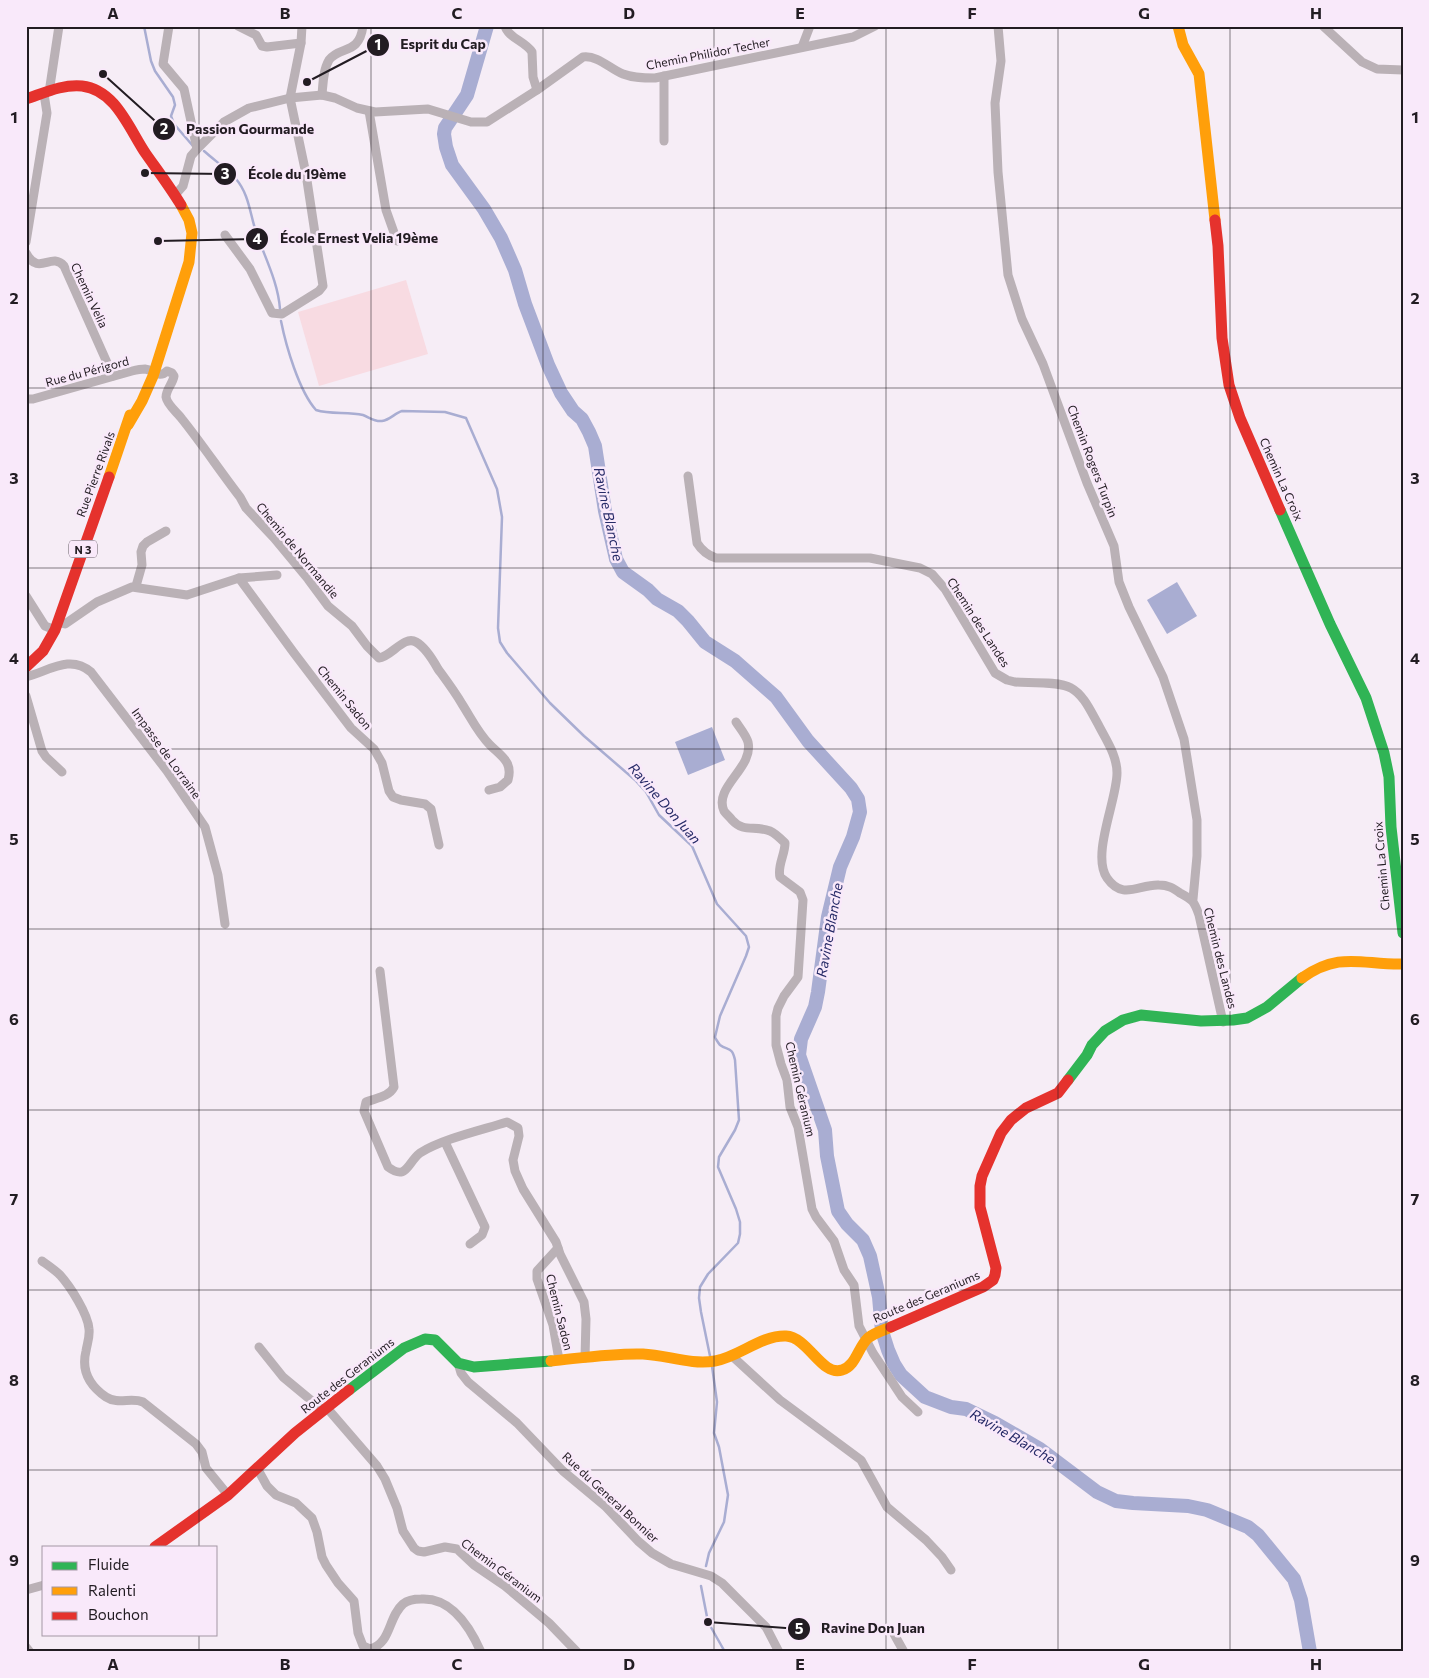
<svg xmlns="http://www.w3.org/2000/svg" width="1429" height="1678" font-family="Commissioner,sans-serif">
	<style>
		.green { fill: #f8dbe2 }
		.water { fill: #a9add2 }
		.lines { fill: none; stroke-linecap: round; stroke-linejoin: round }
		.stream { stroke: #a9add2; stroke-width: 2.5 }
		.river { stroke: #a9add2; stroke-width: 14 }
		.street { stroke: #bab1b6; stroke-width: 9 }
		.fast { stroke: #30b455; stroke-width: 11 }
		.slow { stroke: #ff9f0a; stroke-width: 11 }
		.jam { stroke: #e5322d; stroke-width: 11 }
		.grid { fill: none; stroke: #221c22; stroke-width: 1; stroke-opacity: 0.55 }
		.labels { text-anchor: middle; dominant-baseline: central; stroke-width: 5; stroke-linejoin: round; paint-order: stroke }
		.shield { fill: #f9e9fa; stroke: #625a63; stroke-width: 1 }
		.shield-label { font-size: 11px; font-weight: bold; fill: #221c22 }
		.street-label { font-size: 12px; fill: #221c22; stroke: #f9e9fa }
		.water-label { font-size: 14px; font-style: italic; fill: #262a67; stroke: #f9e9fa }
		.leader { fill: none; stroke: #221c22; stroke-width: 2 }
		.callout-dot { fill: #221c22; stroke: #f9e9fa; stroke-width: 2 }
		.mark-label { font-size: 15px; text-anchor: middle; font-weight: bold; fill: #fff }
		.callout-label { font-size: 14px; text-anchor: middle; font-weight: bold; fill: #221c22; stroke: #f9e9fa; stroke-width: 5; stroke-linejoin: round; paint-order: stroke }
		.neatline { fill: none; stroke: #221c22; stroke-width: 2 }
		.grid-label { font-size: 16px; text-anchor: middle; font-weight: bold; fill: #221c22 }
	</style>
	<rect width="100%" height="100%" fill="#f6edf6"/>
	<path class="green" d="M406,280L428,354L319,386L298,312Z"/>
	<g class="water">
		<path d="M1177,582L1197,616L1167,634L1147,600Z"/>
		<path d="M712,727L725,760L688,775L675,742Z"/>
	</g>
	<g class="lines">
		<g class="stream">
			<path d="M144,26L151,61L155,71L173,97L175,105L171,116L174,124L193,146"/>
			<path d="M204,151C214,160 227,169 236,179C249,194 250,214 256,232C265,258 278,282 280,309"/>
			<path d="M281,321C286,346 299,391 316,410C331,415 348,411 363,415C369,417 374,422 382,421C390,420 395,413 402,411L445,412L466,418L497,489L502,517L498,628L500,642L507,653L550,703L584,736L635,780L646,792L659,815L692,846L717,904L746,936L749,947L746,956L720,1016L715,1037C715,1038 719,1044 720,1045C728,1051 732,1046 735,1060L739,1120L735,1130L719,1157L718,1167L736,1209L740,1222V1234L738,1243L708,1274L700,1287L699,1298L701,1312L710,1356"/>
			<path d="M706,1566L709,1553L724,1522L728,1495L719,1447L714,1433L717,1402L712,1366"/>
			<path d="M701,1586L708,1622L725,1652"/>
		</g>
		<path class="river" d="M487,26L467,95L445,128L444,134L446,147L452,165L484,209L501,238L515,270L525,304L548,365L561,393L573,411L582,419L589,432L595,446L605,511L616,559L623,572L648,590L657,599L678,611L688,621L705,642L735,661L776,697L808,741L851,788L858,799L860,812L853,837L840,867L828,917L818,992L815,1007L801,1039L799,1055L825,1130L827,1156L838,1211L847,1224L863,1240L870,1256L879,1297L882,1331L888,1350L894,1364L901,1375L925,1397L951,1407L966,1409L995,1423L1040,1449L1097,1492L1116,1501L1133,1503L1188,1506L1207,1510L1248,1527L1258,1535L1294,1579L1301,1600L1310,1652"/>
		<g class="street">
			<path d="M169,26L163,64L184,89L197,149"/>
			<path d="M238,26L256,35L262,46L267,47L301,43"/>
			<path d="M505,26C508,38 525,41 532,52L533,77L537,90"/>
			<path d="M998,26L1001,61L995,103L998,172L1008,275L1022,319L1043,364L1087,483L1114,546L1119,582L1129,607L1163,677L1184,739L1197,820V856L1193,899"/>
			<path d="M1323,26L1362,62L1377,69L1403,70"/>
			<path d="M802,47L810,26"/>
			<path d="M51,91L50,86L59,26"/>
			<path d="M322,95C323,84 323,70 329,60C340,45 359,56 363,26"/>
			<path d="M369,111L386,210L397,241"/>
			<path d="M664,141V76"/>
			<path d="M175,195L183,186L191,156L198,148L224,122L249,108L290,98L322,95L335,98L357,108L375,112L428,109L471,122H487L537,90L583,57C598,55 610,69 623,74C633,78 644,78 655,78L853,37L875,26"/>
			<path d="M225,235L250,269L272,313L282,314L319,291L323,286L306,174L290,98L301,43L302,26"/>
			<path d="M26,242L47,113L44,94"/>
			<path d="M26,253C39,277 51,251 64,266L113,376"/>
			<path d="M26,399H33L132,371C136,370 141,369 145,369C154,370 159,379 167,371L172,373L174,376C173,383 166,390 166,397C167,405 178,413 182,419C202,444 220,471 240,497L246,508L274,538L308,579L328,606L352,626L367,646L379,658C391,657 404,635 416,642C425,647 433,660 438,669C446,680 455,692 462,704C471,718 478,733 490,745C502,757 513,762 508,780L500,787L489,790"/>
			<path d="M688,476L697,543C702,551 707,555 716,558H870L920,568L932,574L945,589L995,673L1007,680L1015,682C1029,683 1059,681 1071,688C1084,695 1091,712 1098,724C1106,740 1117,755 1117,773C1117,800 1091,855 1107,878C1123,901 1139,884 1159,885C1168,885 1173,888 1180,893C1193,900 1194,901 1199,915L1223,1022"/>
			<path d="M239,578L294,653L351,728L374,749L382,763L389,791L393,797L401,800L425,804L431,809L439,845"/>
			<path d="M136,586L142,565L141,552L143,546L147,542L166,531"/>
			<path d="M26,596L45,626L55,630"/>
			<path d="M57,622L65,624L97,602L132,587L187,595L239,578L277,575"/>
			<path d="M26,677C49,671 70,654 91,672L167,771L205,827L218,875L225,924"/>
			<path d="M26,696L42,751L46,757L62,772"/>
			<path d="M736,722C740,728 746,735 748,742C754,768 713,787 724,811C726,814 730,817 732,820C744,833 754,825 770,831C775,833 780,838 785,843C785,855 777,866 780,877L800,892L803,900L798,977L784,996L778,1008L776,1016V1045L781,1064L787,1080L790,1107L798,1127L812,1209L816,1217L834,1241L844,1270L854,1285L859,1326L873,1353L902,1397L918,1412"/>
			<path d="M380,971L394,1087C389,1097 376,1098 366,1102L364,1111L388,1167C407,1181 407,1163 420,1153C442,1139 482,1130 507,1122L518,1128L519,1136L513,1160L515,1171L523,1189L556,1242L560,1254L584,1302L586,1319L585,1358"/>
			<path d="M445,1142L485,1227L482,1235L470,1244"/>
			<path d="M558,1248L537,1271V1279L553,1325L559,1360"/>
			<path d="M42,1261C49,1266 55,1270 60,1275C70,1286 88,1314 89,1329C90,1337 87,1344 86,1351C81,1371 90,1386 106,1397C118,1405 131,1397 143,1402L196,1444L202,1452L206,1468L228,1495"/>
			<path d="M259,1347L283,1377L324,1411"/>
			<path d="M732,1356L780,1400L861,1460L887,1507L926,1540L942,1557L951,1570"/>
			<path d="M458,1363L461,1373L468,1382L517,1423L563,1471L605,1506L638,1541L652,1553L671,1564L711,1576L722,1583L766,1627L779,1652"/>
			<path d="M327,1408L377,1466L385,1479L397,1508L403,1531L414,1548L418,1551L424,1552L445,1547L457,1549L474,1565L505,1586L549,1623L577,1652"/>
			<path d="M257,1468L267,1486L276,1495L296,1503L312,1518L317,1532L322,1557L326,1565L338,1583L354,1601L358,1633L363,1646L370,1649C391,1644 388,1617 403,1604C408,1600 415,1599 421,1599C452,1597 470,1627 481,1652"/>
			<path d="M26,1590L44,1585"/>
			<path d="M894,1634L904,1652"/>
			<path d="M26,1647L30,1652"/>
		</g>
		<g class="fast">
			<path d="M1280,510L1330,624L1366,698L1384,753L1389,777L1391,827L1403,933"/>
			<path d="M1068,1080L1087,1055L1092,1045L1105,1031L1123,1020L1141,1015L1201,1021L1233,1020L1247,1018L1267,1007L1302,978"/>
			<path d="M349,1390L404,1348L425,1339L435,1340L458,1363L474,1367L551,1361"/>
		</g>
		<g class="slow">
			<path d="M1178,26L1183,45L1199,74L1215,220"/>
			<path d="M128,425L142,401L153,376L189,262L192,233L189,220L181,205"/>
			<path d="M109,477L130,415"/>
			<path d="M1302,978C1340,951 1362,965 1403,964"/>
			<path d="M551,1361C581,1358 613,1353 643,1354C667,1355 690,1365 715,1361C739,1357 761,1335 786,1336C808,1337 822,1377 842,1370C856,1366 858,1347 868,1338C874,1333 884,1330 891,1327"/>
		</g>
		<g class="jam">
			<path d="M26,99C44,93 63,84 82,86C116,90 129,129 146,154C158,171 170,187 181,205"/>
			<path d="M1215,220L1218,246L1222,338L1229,385L1240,418L1280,510"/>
			<path d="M26,667L43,651L55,630L109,477"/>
			<path d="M891,1327L983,1287L993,1280L995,1275L996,1268L980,1207V1186L982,1176L1001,1133L1011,1120L1026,1108L1058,1093L1068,1080"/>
			<path d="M155,1547L228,1495L295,1433L349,1390"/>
		</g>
	</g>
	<path class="grid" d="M199,26V1547M371,26V1652M543,26V1652M714,26V1652M886,26V1652M1058,26V1652M1230,26V1652M26,208H1403M26,388H1403M26,568H1403M26,749H1403M26,929H1403M26,1110H1403M26,1290H1403M26,1470H1403M199,1634V1652"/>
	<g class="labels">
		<rect class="shield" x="69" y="540.5" width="28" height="17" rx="4"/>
		<g class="shield-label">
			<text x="83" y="549">N 3</text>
		</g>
		<g class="street-label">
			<text transform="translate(708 53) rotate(-11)">Chemin Philidor Techer</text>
			<text transform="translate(90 295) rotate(65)">Chemin Velia</text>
			<text transform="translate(87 371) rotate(-15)">Rue du Périgord</text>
			<text transform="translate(1093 461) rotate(69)">Chemin Rogers Turpin</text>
			<text transform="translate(95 474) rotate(-70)">Rue Pierre Rivals</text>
			<text transform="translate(1282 479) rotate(66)">Chemin La Croix</text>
			<text transform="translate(298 550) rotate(50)">Chemin de Normandie</text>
			<text transform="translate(979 622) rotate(57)">Chemin des Landes</text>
			<text transform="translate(345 697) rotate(51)">Chemin Sadon</text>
			<text transform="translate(167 753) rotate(54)">Impasse de Lorraine</text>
			<text transform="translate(1381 866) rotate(-95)">Chemin La Croix</text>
			<text transform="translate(1221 958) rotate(76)">Chemin des Landes</text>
			<text transform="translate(801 1089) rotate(77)">Chemin Géranium</text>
			<text transform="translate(926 1296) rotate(-23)">Route des Geraniums</text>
			<text transform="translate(560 1312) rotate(76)">Chemin Sadon</text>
			<text transform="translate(347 1375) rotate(-38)">Route des Geraniums</text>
			<text transform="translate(611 1497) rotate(43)">Rue du General Bonnier</text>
			<text transform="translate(502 1570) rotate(37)">Chemin Géranium</text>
		</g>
		<g class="water-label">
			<text transform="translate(609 514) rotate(78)">Ravine Blanche</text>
			<text transform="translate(665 803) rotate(49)">Ravine Don Juan</text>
			<text transform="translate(829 930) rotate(-80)">Ravine Blanche</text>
			<text transform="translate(1013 1436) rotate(30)">Ravine Blanche</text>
		</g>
	</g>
	<path class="leader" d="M307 82L378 45M103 74L164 129M145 173L225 174M158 241L257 239M708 1622L799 1629"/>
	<g class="callout-dot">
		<circle cx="307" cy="82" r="5"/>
		<circle cx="103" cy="74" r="5"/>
		<circle cx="145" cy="173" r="5"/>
		<circle cx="158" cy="241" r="5"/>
		<circle cx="708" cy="1622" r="5"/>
		<circle cx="378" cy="45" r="12"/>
		<circle cx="164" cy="129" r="12"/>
		<circle cx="225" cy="174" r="12"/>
		<circle cx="257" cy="239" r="12"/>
		<circle cx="799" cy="1629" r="12"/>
	</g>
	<g class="mark-label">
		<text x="378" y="50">1</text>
		<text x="164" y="134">2</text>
		<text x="225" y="179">3</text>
		<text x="257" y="244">4</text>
		<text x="799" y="1634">5</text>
	</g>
	<g class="callout-label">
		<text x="443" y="49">Esprit du Cap</text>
		<text x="250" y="134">Passion Gourmande</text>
		<text x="297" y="179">École du 19ème</text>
		<text x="359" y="243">École Ernest Velia 19ème</text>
		<text x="873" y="1633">Ravine Don Juan</text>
	</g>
	<rect width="1429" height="1678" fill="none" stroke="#f9e9fa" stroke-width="55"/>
	<rect x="42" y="1546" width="175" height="90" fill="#f9e9fa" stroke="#a397a4"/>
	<rect x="52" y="1562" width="25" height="8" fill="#30b455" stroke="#a397a4"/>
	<text x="88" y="1570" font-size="15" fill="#221c22">Fluide</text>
	<rect x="52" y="1587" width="25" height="8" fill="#ff9f0a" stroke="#a397a4"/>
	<text x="88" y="1596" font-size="15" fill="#221c22">Ralenti</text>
	<rect x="52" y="1612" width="25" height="8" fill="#e5322d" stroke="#a397a4"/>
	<text x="88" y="1620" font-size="15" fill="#221c22">Bouchon</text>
	<rect x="28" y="28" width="1374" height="1622" class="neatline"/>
	<g class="grid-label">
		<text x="113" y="19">A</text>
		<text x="285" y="19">B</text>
		<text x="457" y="19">C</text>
		<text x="629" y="19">D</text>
		<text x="800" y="19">E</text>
		<text x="972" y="19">F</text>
		<text x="1144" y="19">G</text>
		<text x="1316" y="19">H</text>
		<text x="14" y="123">1</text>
		<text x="1415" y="123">1</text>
		<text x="14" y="304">2</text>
		<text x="1415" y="304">2</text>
		<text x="14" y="484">3</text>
		<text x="1415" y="484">3</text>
		<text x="14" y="664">4</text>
		<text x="1415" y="664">4</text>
		<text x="14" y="845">5</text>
		<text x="1415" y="845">5</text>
		<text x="14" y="1025">6</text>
		<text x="1415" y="1025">6</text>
		<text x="14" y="1205">7</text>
		<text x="1415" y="1205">7</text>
		<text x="14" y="1386">8</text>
		<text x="1415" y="1386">8</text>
		<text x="14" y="1566">9</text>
		<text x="1415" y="1566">9</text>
		<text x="113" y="1670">A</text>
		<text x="285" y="1670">B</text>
		<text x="457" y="1670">C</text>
		<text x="629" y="1670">D</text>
		<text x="800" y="1670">E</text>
		<text x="972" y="1670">F</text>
		<text x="1144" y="1670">G</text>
		<text x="1316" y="1670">H</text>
	</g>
</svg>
